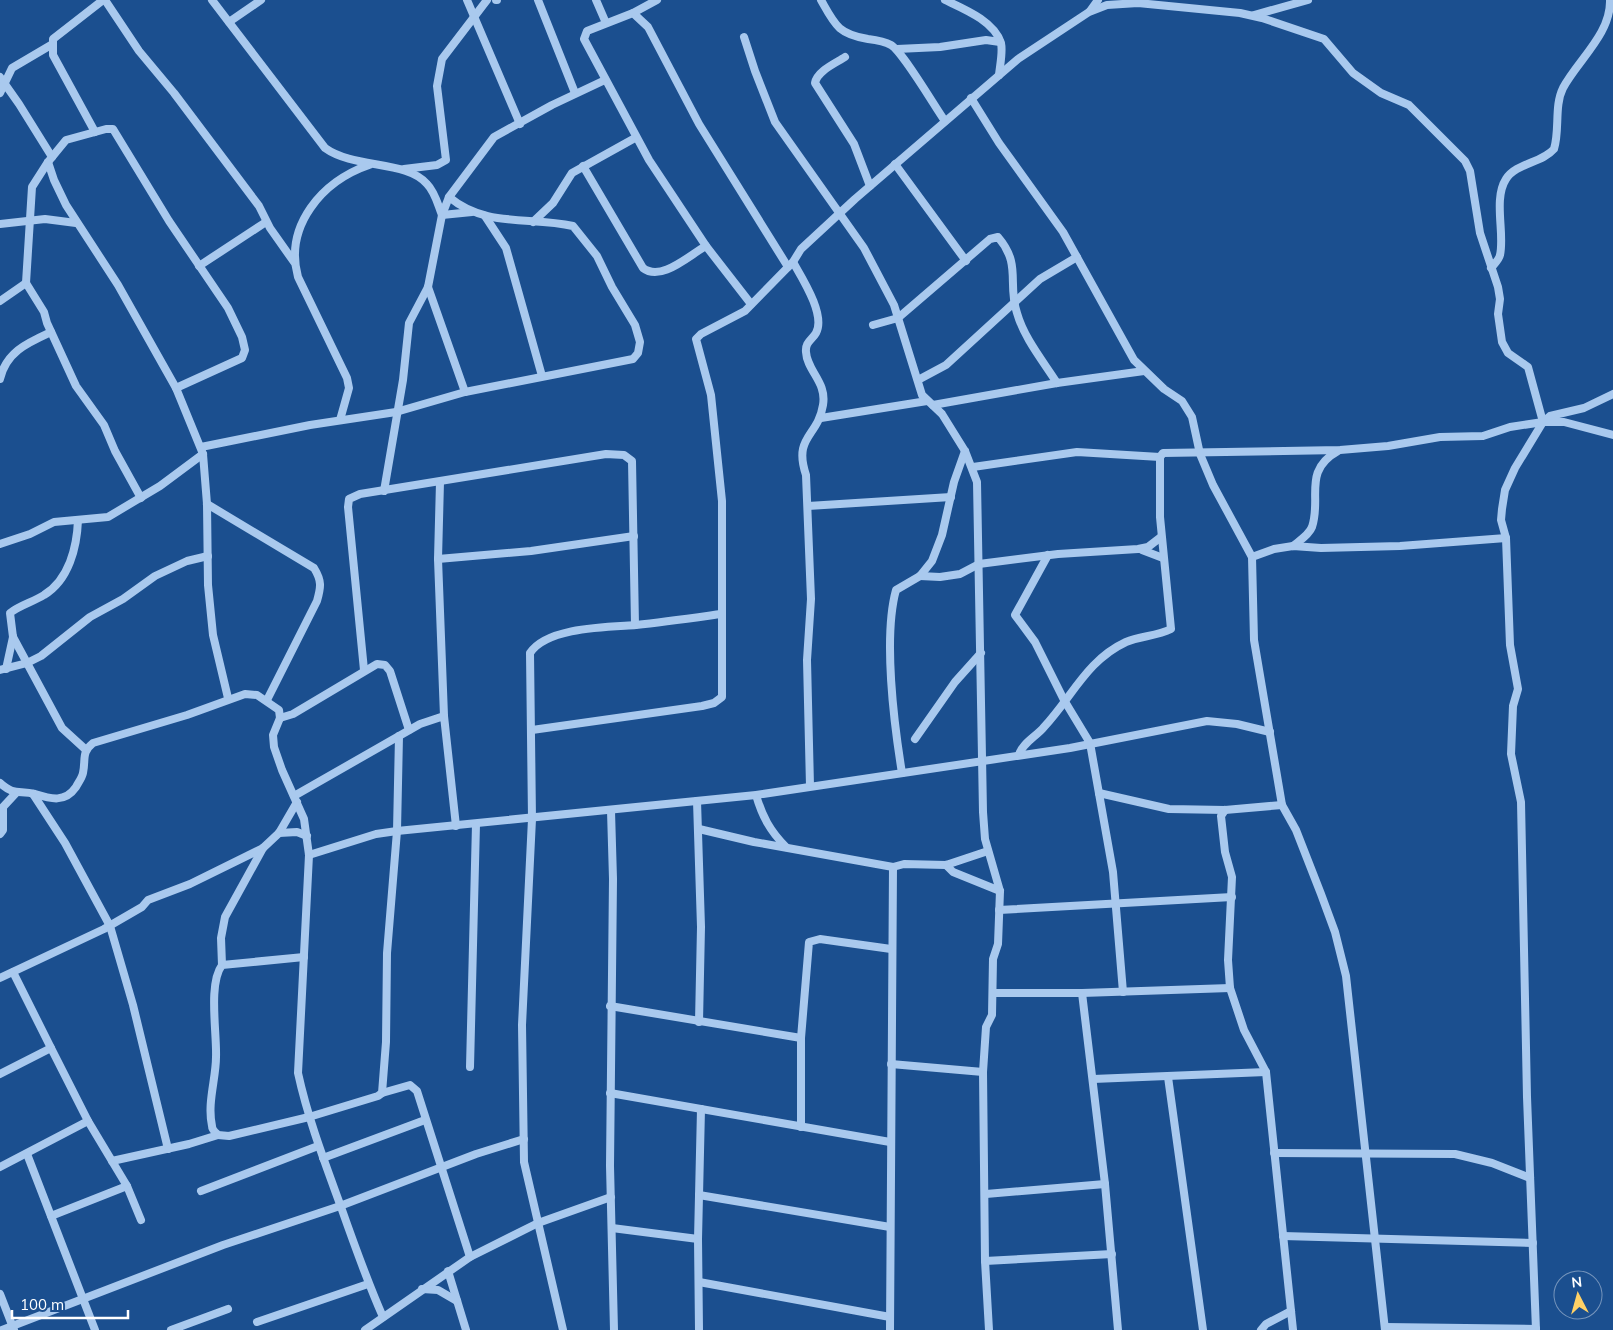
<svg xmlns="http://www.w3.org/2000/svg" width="1613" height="1330" font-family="Mulish,sans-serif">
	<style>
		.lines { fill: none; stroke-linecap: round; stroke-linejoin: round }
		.minor { stroke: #a9c9ee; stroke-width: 8 }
	</style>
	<rect width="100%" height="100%" fill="#1b4f8f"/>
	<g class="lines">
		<g class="minor">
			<path d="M105,0L139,51L174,93L259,206L270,228L294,262"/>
			<path d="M212,0L325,148C354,169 407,160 427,184C435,192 438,205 442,215"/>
			<path d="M467,0L520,124"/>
			<path d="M496,0H497"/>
			<path d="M538,0L575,93"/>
			<path d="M596,0L606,23"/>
			<path d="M821,0C835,25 838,34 868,39C876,40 884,41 891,45C903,52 935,107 945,121"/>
			<path d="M945,0C964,9 994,21 1001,43C1003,52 1000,65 999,75"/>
			<path d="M1090,11L1098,0"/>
			<path d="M633,13L657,0"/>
			<path d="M1254,15L1308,0"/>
			<path d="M229,22L261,0"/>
			<path d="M744,37L755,71L775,122L864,248L894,305L922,395L942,414L965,451L977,482L983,812L985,839L1000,891L998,944L993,959L992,1015L986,1027L983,1072L985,1261L989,1330"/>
			<path d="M897,49L940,47L986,40L1000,42"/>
			<path d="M845,57C836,63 817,71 815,83L854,144L870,186"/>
			<path d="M0,77L19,104L52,157"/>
			<path d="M0,93L12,68L51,45"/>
			<path d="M971,98L999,143L1063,232L1134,360L1164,389L1182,401L1192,417L1200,454L1213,485L1252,557L1254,640L1282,805L1296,830L1321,894L1335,932L1346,976L1385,1330"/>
			<path d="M95,132L53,55V39L103,0"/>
			<path d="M48,162L54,180L66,205L118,285L176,388L203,454L207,504L208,585L213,635L228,698"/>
			<path d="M895,164L966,261"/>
			<path d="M583,166L643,268C661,282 688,256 706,246"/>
			<path d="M404,169L437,165L446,160L437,86L442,59L487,0"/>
			<path d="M442,215L472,212"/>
			<path d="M485,216L506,248L542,376"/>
			<path d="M533,222L553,203L572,173L635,138"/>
			<path d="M0,224L45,219L76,223"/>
			<path d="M793,262C802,278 826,315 816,333C812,340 805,342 806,352C807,371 827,382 823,405C818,437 793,436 806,475L811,599L807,660L810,786"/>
			<path d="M199,266L266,222"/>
			<path d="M1491,268C1494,264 1499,260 1500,255C1505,234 1493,199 1506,179C1516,163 1542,163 1554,149C1560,130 1554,106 1563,88C1578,60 1611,34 1610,0"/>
			<path d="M428,287L465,392"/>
			<path d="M0,301L26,283"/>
			<path d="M751,304L706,246L649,160L584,39L587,31L633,13L648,27L699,124L788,267"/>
			<path d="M873,325L898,318L990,239L998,237C1022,265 1007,283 1017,313C1024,338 1043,361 1057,383"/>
			<path d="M0,379C6,352 27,343 51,332"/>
			<path d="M918,380L946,365L1040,279L1077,257"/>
			<path d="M933,405L1057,383L1144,371"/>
			<path d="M821,418L927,401"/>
			<path d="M340,420L349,388L347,378L298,277C284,226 322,181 369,165"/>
			<path d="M201,447L310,425L396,412L465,392L633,359L638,353L640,342L635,325L612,287L597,256L573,226C530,216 486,228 449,197"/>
			<path d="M973,467L1077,452L1160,457"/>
			<path d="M440,482L438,559L444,716"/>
			<path d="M384,491L403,380L409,323L428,287L442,215L449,197L494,137L552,105L605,80"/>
			<path d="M141,498L115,451L104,425L76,386L47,323L44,312L26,283L32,187L48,162L66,140L106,129H113L169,221L228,308L242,337L245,350L242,358L176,388"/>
			<path d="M207,504L314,568C322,581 321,587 317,601L267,700"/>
			<path d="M808,506L951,497"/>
			<path d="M78,520C77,547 69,580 44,595C33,602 20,605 10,613L13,637L62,728L85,749"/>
			<path d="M0,544L30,534L54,522L108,517L160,486L203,454"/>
			<path d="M1293,546C1299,541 1309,535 1312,527C1322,498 1302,471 1338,451"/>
			<path d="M1142,550L1163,558"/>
			<path d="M1048,555L1015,615L1035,642L1064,700L1090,743L1113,872L1123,992"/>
			<path d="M1252,557L1274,549L1293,546L1321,548L1400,546L1506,538"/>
			<path d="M438,559L531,551L634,536"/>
			<path d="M920,576L940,577L960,574L979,564L1058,554L1138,549L1148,547L1161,537"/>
			<path d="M6,669L13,637"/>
			<path d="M0,670L27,663L41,656L90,617L123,599L155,576L187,561L208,556"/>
			<path d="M364,670L348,507L349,499L360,494L606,454L624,455L632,461L635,625"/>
			<path d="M280,718L293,714L377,664L385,665L390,671L409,730"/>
			<path d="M532,730L702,706L714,703L722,697V501L711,395L696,339L701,334L745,311L793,262L801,249L855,199L1018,59L1089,12L1107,5L1138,3L1240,13L1262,18L1324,39L1353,73L1381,93L1409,105L1465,161L1470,171L1480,233L1498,287L1500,299L1498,314L1502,342L1508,353L1528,367L1543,422"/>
			<path d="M915,739L955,682L981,653"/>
			<path d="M1019,755C1022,743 1037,736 1044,727C1072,697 1087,660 1126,642C1140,636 1157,636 1171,629L1160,517V457L1163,453L1340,450L1388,446L1440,437L1483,436L1510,427L1543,422H1564L1613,435"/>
			<path d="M902,773C894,724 883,637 896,590L920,576L932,561L942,535L954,482L965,451"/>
			<path d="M0,783C14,796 19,790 35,794C51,799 65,803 76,787C78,783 82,778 83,773C86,759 81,753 93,743L187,715L245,694L257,695L279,710L280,718L273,735L274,747L282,770L304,819L309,855L298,1073C308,1119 325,1163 341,1207C354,1244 367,1281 383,1317"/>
			<path d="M1099,793L1169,809L1225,810L1282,805"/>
			<path d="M33,794L65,843L110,926L133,1005L168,1149"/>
			<path d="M756,795C762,816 770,831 786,847"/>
			<path d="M294,796L420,724L444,716L456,826"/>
			<path d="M697,801L701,927L699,1022"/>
			<path d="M1225,810L1221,816L1225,852L1232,877L1228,960L1230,988L1244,1030L1266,1072L1293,1330"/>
			<path d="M611,811L613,879L610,1166L614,1330"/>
			<path d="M699,829L754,842L893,867"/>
			<path d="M279,833L297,832L307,836"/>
			<path d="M0,834L3,830V807L16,793"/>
			<path d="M309,855L376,834L397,831L756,795L1070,748L1207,721L1237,724L1270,732"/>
			<path d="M946,865L953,872L1000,891"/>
			<path d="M999,910L1232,897"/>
			<path d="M304,957L222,965C208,984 217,1033 216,1057C216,1079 207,1103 212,1126C212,1130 215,1132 218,1135L229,1136L309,1117L378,1096L382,1093L386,1042L387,953L397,831L399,736"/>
			<path d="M222,965L221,938L225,917L263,848"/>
			<path d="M13,972L51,1048"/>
			<path d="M0,978L104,929L142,907L148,900L190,884L263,848L279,833L297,802"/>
			<path d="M993,993H1082L1230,988"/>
			<path d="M1082,993L1105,1184L1118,1330"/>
			<path d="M610,1006L801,1038"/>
			<path d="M891,1064L983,1072"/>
			<path d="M470,1067L476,824"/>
			<path d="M0,1074L51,1048L88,1121L127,1186L141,1220"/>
			<path d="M1168,1077L1203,1330"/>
			<path d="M1093,1079L1266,1072"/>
			<path d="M382,1093L410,1085L417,1091L470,1257"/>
			<path d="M610,1093L890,1142"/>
			<path d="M801,1127V1038L809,942L820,939L891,949"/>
			<path d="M1274,1153L1455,1154L1492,1163L1530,1178"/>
			<path d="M27,1154L95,1330"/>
			<path d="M323,1158L425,1120"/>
			<path d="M112,1161L189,1144L218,1135"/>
			<path d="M0,1167L88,1121"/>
			<path d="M201,1191L318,1146"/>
			<path d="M986,1194L1105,1184"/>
			<path d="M699,1195L890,1227"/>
			<path d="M51,1216L127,1186"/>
			<path d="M612,1228L698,1239"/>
			<path d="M1283,1236L1533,1243"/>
			<path d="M985,1261L1112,1254"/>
			<path d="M448,1271L466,1330"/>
			<path d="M699,1282L890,1317"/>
			<path d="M422,1289L438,1290L457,1301"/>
			<path d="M0,1294L14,1330"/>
			<path d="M257,1322L368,1284"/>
			<path d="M1385,1327L1536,1329"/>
			<path d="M2,1330L223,1245L340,1206L476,1154L524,1139"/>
			<path d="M171,1330L228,1309"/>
			<path d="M365,1330L470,1257L538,1223L611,1197"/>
			<path d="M563,1330L524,1162L522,1025L532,819L530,653C547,627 607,627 636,625C664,622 692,618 721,614"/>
			<path d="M699,1330L698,1239L701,1109"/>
			<path d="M890,1330L893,867L904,864L946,865L988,851"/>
			<path d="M1261,1330L1266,1324L1291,1311"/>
			<path d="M1536,1330L1527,1097L1521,802L1511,754L1513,706L1518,689L1510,645L1506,538L1501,520L1502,509L1505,490L1515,468L1543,422L1550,416L1584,408L1613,394"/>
		</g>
	</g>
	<g transform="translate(1578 1295) rotate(354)"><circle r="24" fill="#1b4f8f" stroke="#7695bc"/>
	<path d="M0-4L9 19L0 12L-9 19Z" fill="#ffd166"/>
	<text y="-8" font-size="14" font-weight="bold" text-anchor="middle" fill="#ffffff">N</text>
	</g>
	<path d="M12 1310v8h116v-8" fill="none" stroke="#ffffff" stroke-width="2.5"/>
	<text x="20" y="1310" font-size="15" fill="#ffffff" stroke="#1b4f8f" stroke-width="4" paint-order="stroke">100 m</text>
</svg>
